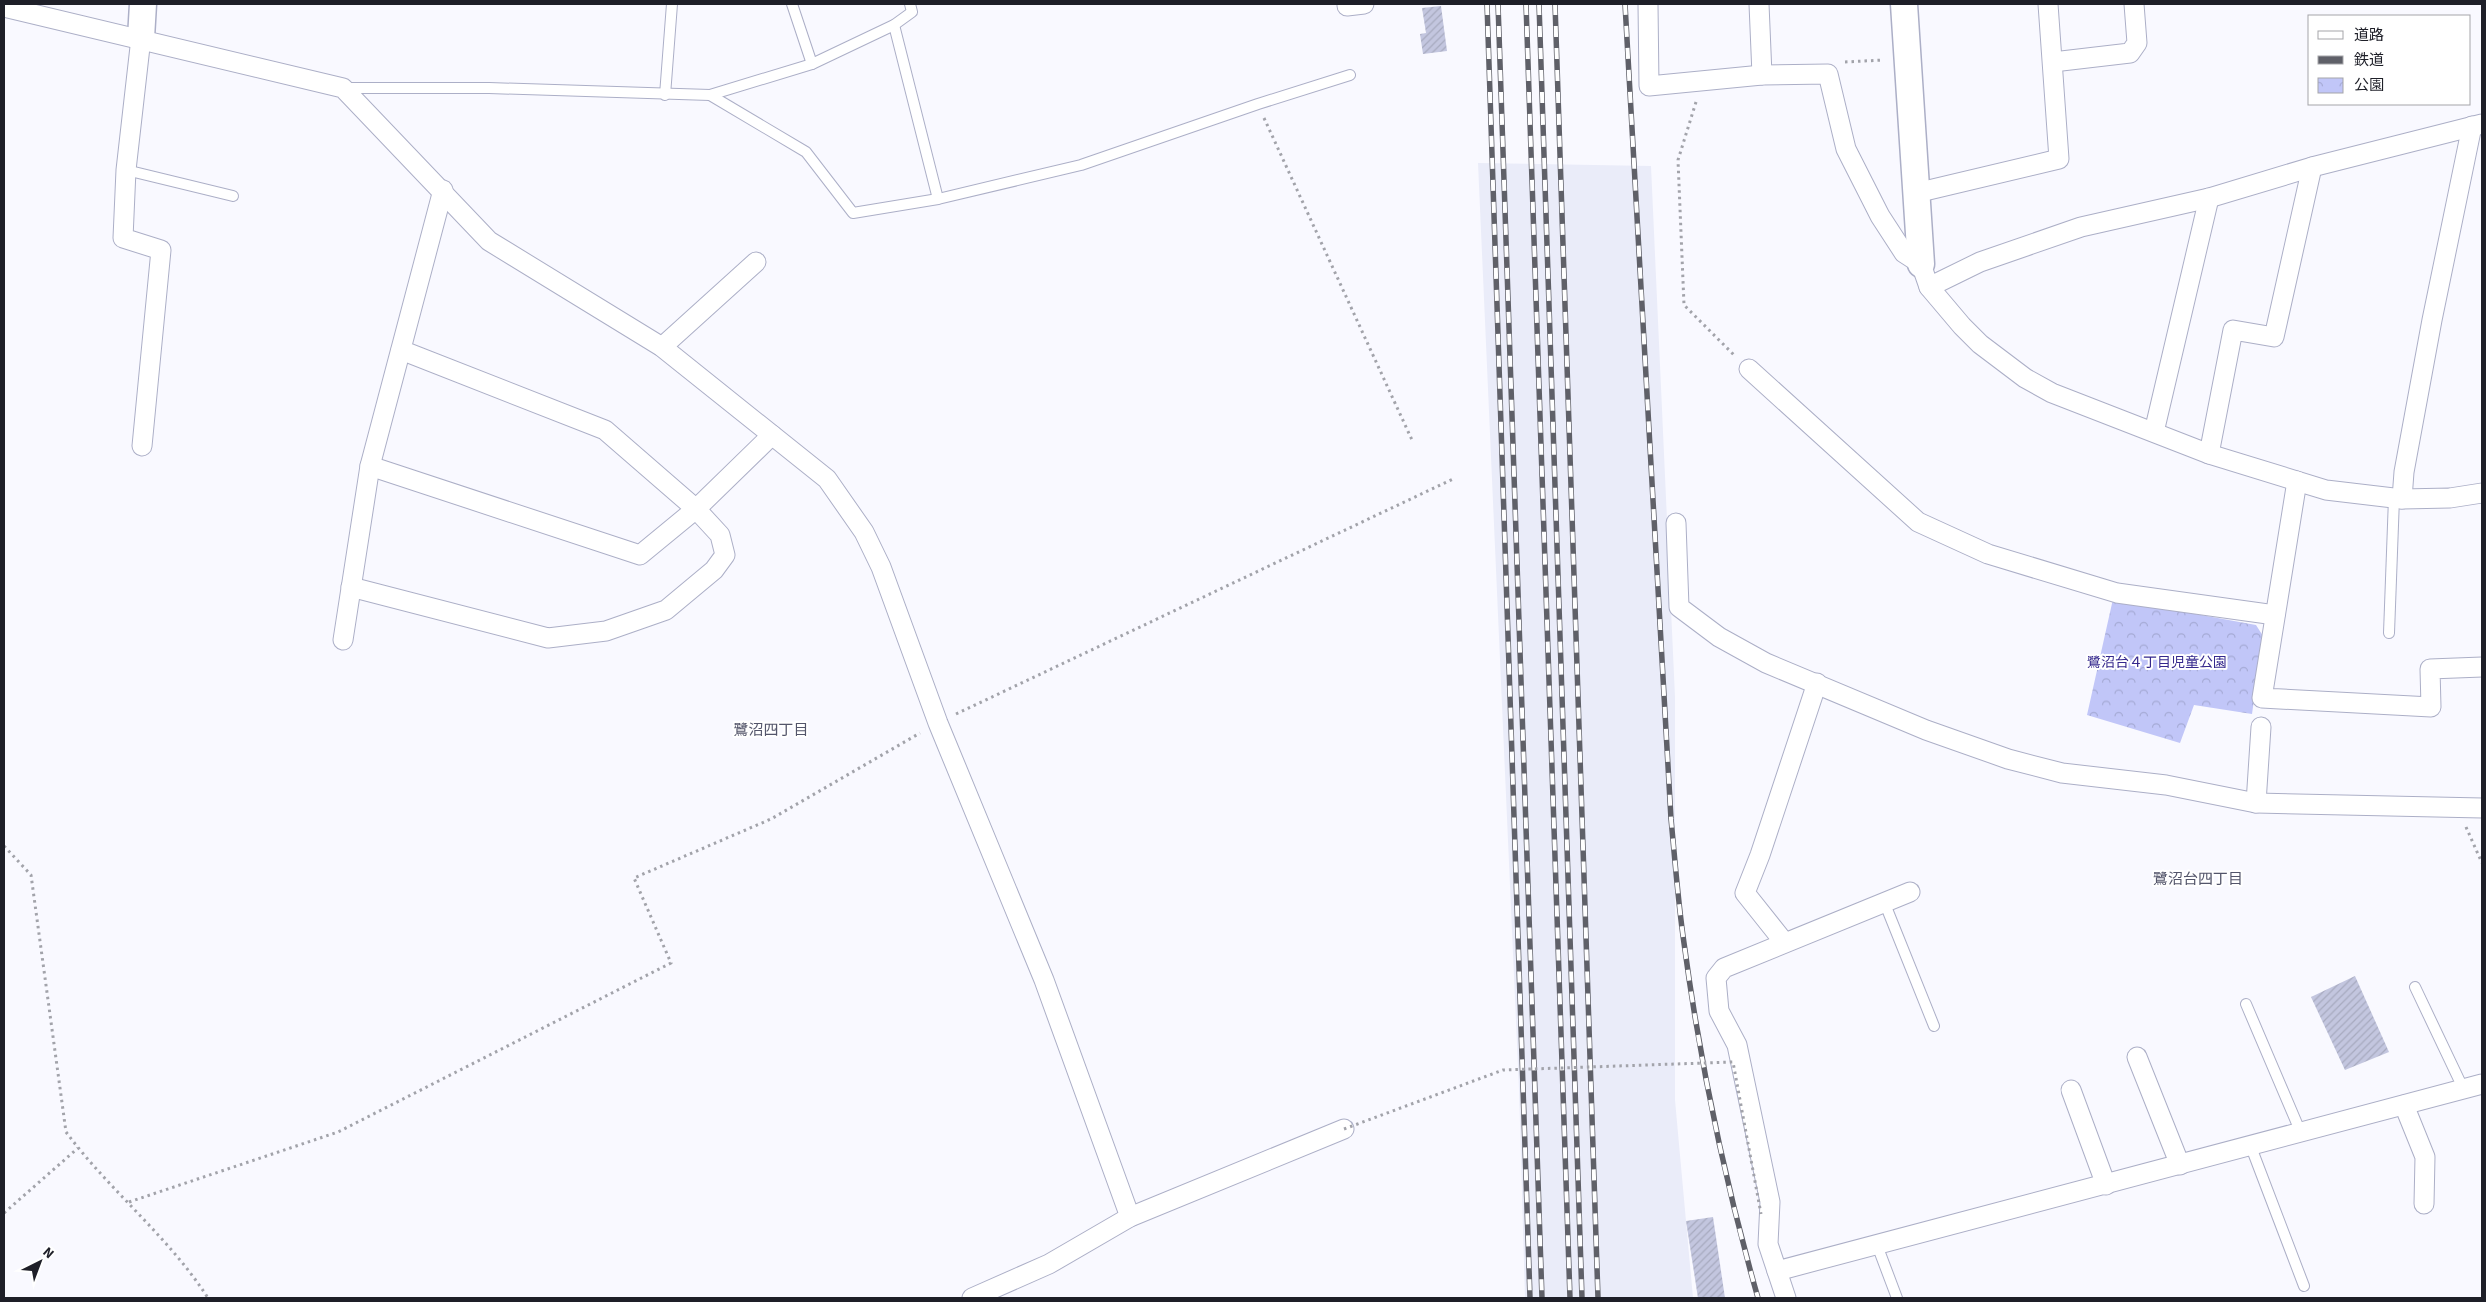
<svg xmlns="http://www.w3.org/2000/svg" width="2486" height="1302" font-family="'Source Sans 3','Noto Sans JP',sans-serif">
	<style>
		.built { fill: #eaecf9 }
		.park { fill: url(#park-crowns) }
		.building { fill: url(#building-hatch) }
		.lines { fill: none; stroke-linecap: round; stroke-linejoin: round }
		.lane-casing { stroke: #acafc7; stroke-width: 12 }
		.street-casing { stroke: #acafc7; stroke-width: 21 }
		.secondary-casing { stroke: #acafc7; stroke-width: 29 }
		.path { stroke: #a2a3aa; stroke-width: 3; stroke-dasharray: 2.5 4; stroke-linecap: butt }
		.lane { stroke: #fff; stroke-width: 10 }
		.street { stroke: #fff; stroke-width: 19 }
		.secondary { stroke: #fff; stroke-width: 26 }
		.rail-casing { stroke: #5f6068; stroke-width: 5.5 }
		.rail { stroke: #fff; stroke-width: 4; stroke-dasharray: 11; stroke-linecap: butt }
		.path-bridge { stroke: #a2a3aa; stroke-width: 3; stroke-dasharray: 2.5 4; stroke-linecap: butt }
		.labels { text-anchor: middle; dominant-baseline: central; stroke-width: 4; stroke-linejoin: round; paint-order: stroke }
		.park-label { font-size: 14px; fill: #35288d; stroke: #fff }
		.neighbourhood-label { font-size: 15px; fill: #53556a; stroke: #fff }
	</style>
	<defs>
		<pattern id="park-crowns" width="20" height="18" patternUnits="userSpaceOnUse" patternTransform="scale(1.25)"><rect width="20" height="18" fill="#c1c6f8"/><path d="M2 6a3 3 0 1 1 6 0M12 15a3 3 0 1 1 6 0" fill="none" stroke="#a5aad5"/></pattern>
		<pattern id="building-hatch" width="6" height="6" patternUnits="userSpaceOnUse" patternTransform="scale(1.25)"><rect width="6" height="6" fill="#c3c6df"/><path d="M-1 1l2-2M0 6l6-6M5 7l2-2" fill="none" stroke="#a7aabf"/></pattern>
	</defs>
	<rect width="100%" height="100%" fill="#f9f9ff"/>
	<path class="built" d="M1478,163L1651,166L1675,697V1100L1693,1298H1525L1519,1089Z"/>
	<path class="park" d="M2113,599L2256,625L2263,636L2252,714L2194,705L2180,743L2087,715Z"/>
	<g class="building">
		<path d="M1441,6L1447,51L1423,54L1420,34L1426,33L1422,8Z"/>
		<path d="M2355,976L2389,1052L2345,1070L2311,997Z"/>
		<path d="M1713,1217L1725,1298H1698L1686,1221Z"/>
	</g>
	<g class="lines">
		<defs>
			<g id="lane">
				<path d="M792,4L812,64"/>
				<path d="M894,25L938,199"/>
				<path d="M344,88H489L710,95L812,64L894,25L912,12L910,4"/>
				<path d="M665,95L672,4"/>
				<path d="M710,95L806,152L853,213L938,199L1081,165L1258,104L1350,75"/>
				<path d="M126,170L233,196"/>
				<path d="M2389,633L2394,498"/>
				<path d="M1885,904L1934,1026"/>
				<path d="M2415,987L2463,1088"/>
				<path d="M2246,1004L2301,1133"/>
				<path d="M2251,1147L2304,1286"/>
				<path d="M1877,1245L1897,1298"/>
			</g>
			<g id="street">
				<path d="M1347,4V6L1364,4"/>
				<path d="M1648,4L1649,86L1762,75L1828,74L1846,149L1880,216L1904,253L1921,264L1929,287L1962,326L1980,344L2025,378L2052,393L2209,454L2326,490L2402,499L2450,498L2482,493"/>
				<path d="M1759,4L1762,75"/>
				<path d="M4,5L8,8L343,88L489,241L662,347L827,479L864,532L881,567L938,723L1044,980L1130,1217"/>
				<path d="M141,38L126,170L123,238L161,250L142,446"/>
				<path d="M2053,62L2130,53L2137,43L2134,4"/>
				<path d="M1916,193L2059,159L2048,4"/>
				<path d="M1929,287L1980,262L2081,227L2209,198L2312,167L2482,124"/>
				<path d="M662,347L756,262"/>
				<path d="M1749,369L1918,522L1988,554L2117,593L2275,615"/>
				<path d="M2154,432L2209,198"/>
				<path d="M2209,454L2233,330L2274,337L2312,167"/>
				<path d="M370,466L640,555L696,509L772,435"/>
				<path d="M2297,481L2262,698L2431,707L2430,669L2482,667"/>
				<path d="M2402,499L2404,472L2432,320L2472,126"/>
				<path d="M1676,523L1679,607L1719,637L1766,663L1926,730L2008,759L2062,773L2166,785L2256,803L2482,808"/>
				<path d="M351,587L548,638L606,631L666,610L714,570L725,555L720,535L696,509L605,430L401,350"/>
				<path d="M343,640L370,466L443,190"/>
				<path d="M2256,803L2261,727"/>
				<path d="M1784,942L1745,893L1760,855L1817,683"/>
				<path d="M2137,1057L2180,1165"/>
				<path d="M2071,1090L2106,1185"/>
				<path d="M2404,1105L2425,1157L2424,1204"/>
				<path d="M1777,1271L2482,1084"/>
				<path d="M972,1298L1049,1264L1130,1217L1344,1129"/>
				<path d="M1786,1298L1768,1244L1770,1202L1737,1045L1719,1011L1716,978L1724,968L1910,892"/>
			</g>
			<g id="secondary">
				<path d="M1904,4L1921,264"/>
				<path d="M141,38L143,4"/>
			</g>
		</defs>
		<use href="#lane" class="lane-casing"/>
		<use href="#street" class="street-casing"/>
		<use href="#secondary" class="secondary-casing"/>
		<g class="path">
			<path d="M1845,62L1883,60"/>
			<path d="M1696,102L1678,160L1684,305L1736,357"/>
			<path d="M1264,118L1412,440"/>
			<path d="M956,714L1453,479"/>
			<path d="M2466,827L2482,863"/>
			<path d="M4,846L31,875L66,1132C109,1190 169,1237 208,1298"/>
			<path d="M129,1202L338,1132L671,963L634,878L771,819L920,733"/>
			<path d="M4,1213L78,1148"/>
		</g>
		<use href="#lane" class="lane"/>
		<use href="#street" class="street"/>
		<use href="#secondary" class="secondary"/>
		<defs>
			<g id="rail">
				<path d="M1487,4L1530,1298"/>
				<path d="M1498,4L1542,1298"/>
				<path d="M1526,4L1570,1298"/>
				<path d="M1539,4L1582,1298"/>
				<path d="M1555,4L1598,1298"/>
				<path d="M1625,4L1671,819C1675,860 1678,902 1684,943C1700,1063 1725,1182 1758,1298"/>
			</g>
		</defs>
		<use href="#rail" class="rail-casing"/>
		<use href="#rail" class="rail"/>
		<path class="path-bridge" d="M1344,1129L1503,1070L1733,1062L1761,1214"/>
	</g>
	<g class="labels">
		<g class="park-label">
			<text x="2157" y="663">鷺沼台４丁目児童公園</text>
		</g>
		<g class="neighbourhood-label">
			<text x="771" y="730">鷺沼四丁目</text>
			<text x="2198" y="879">鷺沼台四丁目</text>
		</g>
	</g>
	<rect width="2486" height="1302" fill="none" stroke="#1e1f28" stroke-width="10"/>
	<rect x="2308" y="15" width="162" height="90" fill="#ffffff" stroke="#a5a5a9"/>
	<rect x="2318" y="31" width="25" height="8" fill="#ffffff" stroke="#a5a5a9"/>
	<text x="2354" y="40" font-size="15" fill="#1e1f28">道路</text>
	<rect x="2318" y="56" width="25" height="8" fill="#5f6068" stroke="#a5a5a9"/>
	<text x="2354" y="65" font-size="15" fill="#1e1f28">鉄道</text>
	<rect x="2318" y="78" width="25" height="15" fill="url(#park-crowns)" stroke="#a5a5a9"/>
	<text x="2354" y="90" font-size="15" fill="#1e1f28">公園</text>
	<g transform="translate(40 1262) rotate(42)" stroke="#ffffff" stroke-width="4" paint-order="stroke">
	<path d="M0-4L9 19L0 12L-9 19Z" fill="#1e1f28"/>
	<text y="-8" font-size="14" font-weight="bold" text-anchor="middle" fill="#1e1f28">N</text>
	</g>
</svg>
